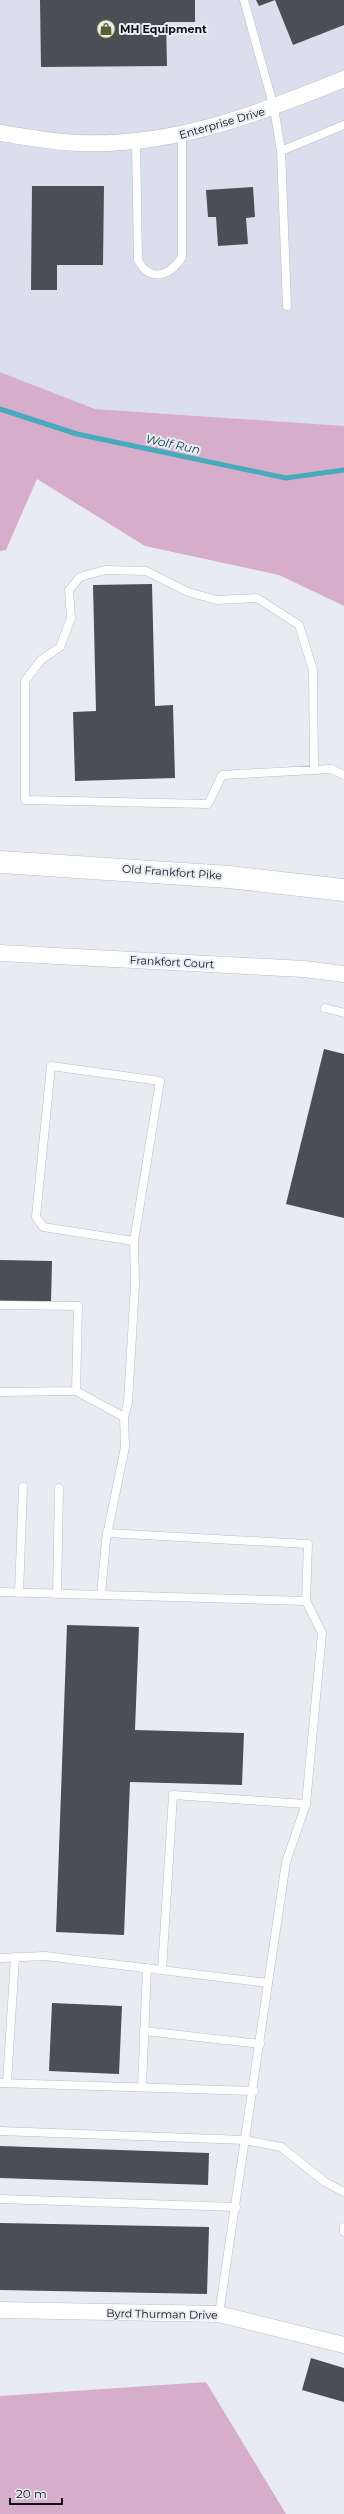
<svg xmlns="http://www.w3.org/2000/svg" width="344" height="2514" font-family="Montserrat,sans-serif">
	<style>
		.built { fill: #dadeed }
		.green { fill: #d7adcc }
		.lines { fill: none; stroke-linecap: round; stroke-linejoin: round }
		.stream { stroke: #45aaba; stroke-width: 5 }
		.building { fill: #494f54 }
		.lane-casing { stroke: #babcc4; stroke-width: 9 }
		.street-casing { stroke: #babcc4; stroke-width: 17 }
		.secondary-casing { stroke: #babcc4; stroke-width: 23 }
		.lane { stroke: #fff; stroke-width: 8 }
		.street { stroke: #fff; stroke-width: 16 }
		.secondary { stroke: #fff; stroke-width: 22 }
		.labels { text-anchor: middle; dominant-baseline: central; stroke-width: 4; stroke-linejoin: round; paint-order: stroke }
		.poi-label { font-size: 11px; font-weight: bold; fill: #111215; stroke: #e9ebf3; text-anchor: start }
		.street-label { font-size: 11px; fill: #111215; stroke: #e9ebf3 }
		.water-label { font-size: 12px; font-style: italic; fill: #0e3d44; stroke: #e9ebf3 }
	</style>
	<rect width="100%" height="100%" fill="#e9ebf3"/>
	<path class="built" d="M0,0H344V426L95,409L0,372Z"/>
	<g class="green">
		<path d="M0,372L95,409L344,426V606L279,575L145,546L37,479L6,550L0,551Z"/>
		<path d="M206,2382L286,2514H0V2396Z"/>
	</g>
	<g class="lines">
		<path class="stream" d="M0,409L77,434L286,478L344,470"/>
	</g>
	<g class="building">
		<path d="M40,0H195V22H166L167,66L41,67Z"/>
		<path d="M256,0H275L259,6Z"/>
		<path d="M275,0H344V25L293,45Z"/>
		<path d="M32,186H104L103,265H57V290H31Z"/>
		<path d="M253,187L255,217L246,218L248,244L218,246L216,217H208L206,190Z"/>
		<path d="M152,584L155,706L173,705L175,778L75,781L73,712L96,711L93,585Z"/>
		<path d="M324,1049L344,1054V1218L286,1204Z"/>
		<path d="M0,1260L52,1261L51,1302L0,1301Z"/>
		<path d="M67,1625L139,1627L135,1730L244,1733L242,1785L130,1782L124,1935L56,1932Z"/>
		<path d="M52,2003L122,2006L119,2074L49,2071Z"/>
		<path d="M0,2146L209,2153L208,2185L0,2178Z"/>
		<path d="M0,2223L209,2227L207,2294L0,2290Z"/>
		<path d="M311,2358L344,2368V2402L302,2390Z"/>
	</g>
	<g class="lines">
		<defs>
			<g id="lane">
				<path d="M244,0L274,108L281,151L287,306"/>
				<path d="M136,141L138,260C150,283 170,276 182,257V135"/>
				<path d="M281,151L344,125"/>
				<path d="M314,770L313,670L299,625L257,598L217,600L188,592L146,571L105,570L80,577L69,590L71,618L60,647L41,660L25,681V800L208,804L222,775L331,769L344,775"/>
				<path d="M325,1008L344,1013"/>
				<path d="M0,1305L78,1306L76,1391L0,1392"/>
				<path d="M76,1391L124,1417L125,1447L106,1540L101,1595"/>
				<path d="M124,1417L128,1403L135,1284L134,1241L160,1081L51,1066L36,1217L43,1227L134,1241"/>
				<path d="M107,1533L308,1544L306,1601"/>
				<path d="M0,1592L306,1601L322,1633L306,1804L286,1862L219,2314"/>
				<path d="M19,1593L23,1487"/>
				<path d="M57,1594L59,1488"/>
				<path d="M0,1958L45,1956L268,1983"/>
				<path d="M162,1970L173,1795L306,1804"/>
				<path d="M144,2031L260,2044"/>
				<path d="M0,2083L254,2091"/>
				<path d="M7,2083L15,1957"/>
				<path d="M142,2087L147,1968"/>
				<path d="M0,2131L245,2140L281,2147L325,2182L344,2192"/>
				<path d="M0,2199L236,2207"/>
				<path d="M344,2227V2232"/>
			</g>
			<g id="street">
				<path d="M0,133C26,137 52,142 78,143C173,147 258,114 344,79"/>
				<path d="M0,953L304,969L344,974"/>
				<path d="M0,2310L219,2314L344,2345"/>
			</g>
			<path id="secondary" d="M0,862L229,877L344,890"/>
		</defs>
		<use href="#lane" class="lane-casing"/>
		<use href="#street" class="street-casing"/>
		<use href="#secondary" class="secondary-casing"/>
		<use href="#lane" class="lane"/>
		<use href="#street" class="street"/>
		<use href="#secondary" class="secondary"/>
	</g>
	<defs>
		<symbol id="shop-ring" viewBox="-11 -11 22 22"><circle r="9.5" fill="#e9ebf3" stroke="#585e2c" stroke-width="1.5"/><path d="M-5-2.5h2.3a2.7 3.5 0 0 1 5.4 0H5L5.5 6h-11ZM-1.5-2.5h3a1.5 2.3 0 0 0-3 0Z" fill="#585e2c"/></symbol>
	</defs>
	<g fill-rule="evenodd">
		<use href="#shop-ring" x="95" y="18" width="22" height="22"/>
	</g>
	<g class="labels">
		<g class="poi-label">
			<text x="120" y="29">MH Equipment</text>
		</g>
		<g class="street-label">
			<text transform="translate(222 123) rotate(-16)">Enterprise Drive</text>
			<text transform="translate(172 872) rotate(4)">Old Frankfort Pike</text>
			<text transform="translate(172 962) rotate(3)">Frankfort Court</text>
			<text transform="translate(162 2314) rotate(1)">Byrd Thurman Drive</text>
		</g>
		<g class="water-label">
			<text transform="translate(173 444) rotate(12)">Wolf Run</text>
		</g>
	</g>
	<path d="M10 2498v6h52v-6" fill="none" stroke="#111215" stroke-width="2"/>
	<text x="16" y="2498" font-size="12" fill="#111215" stroke="#e9ebf3" stroke-width="3" paint-order="stroke">20 m</text>
</svg>
